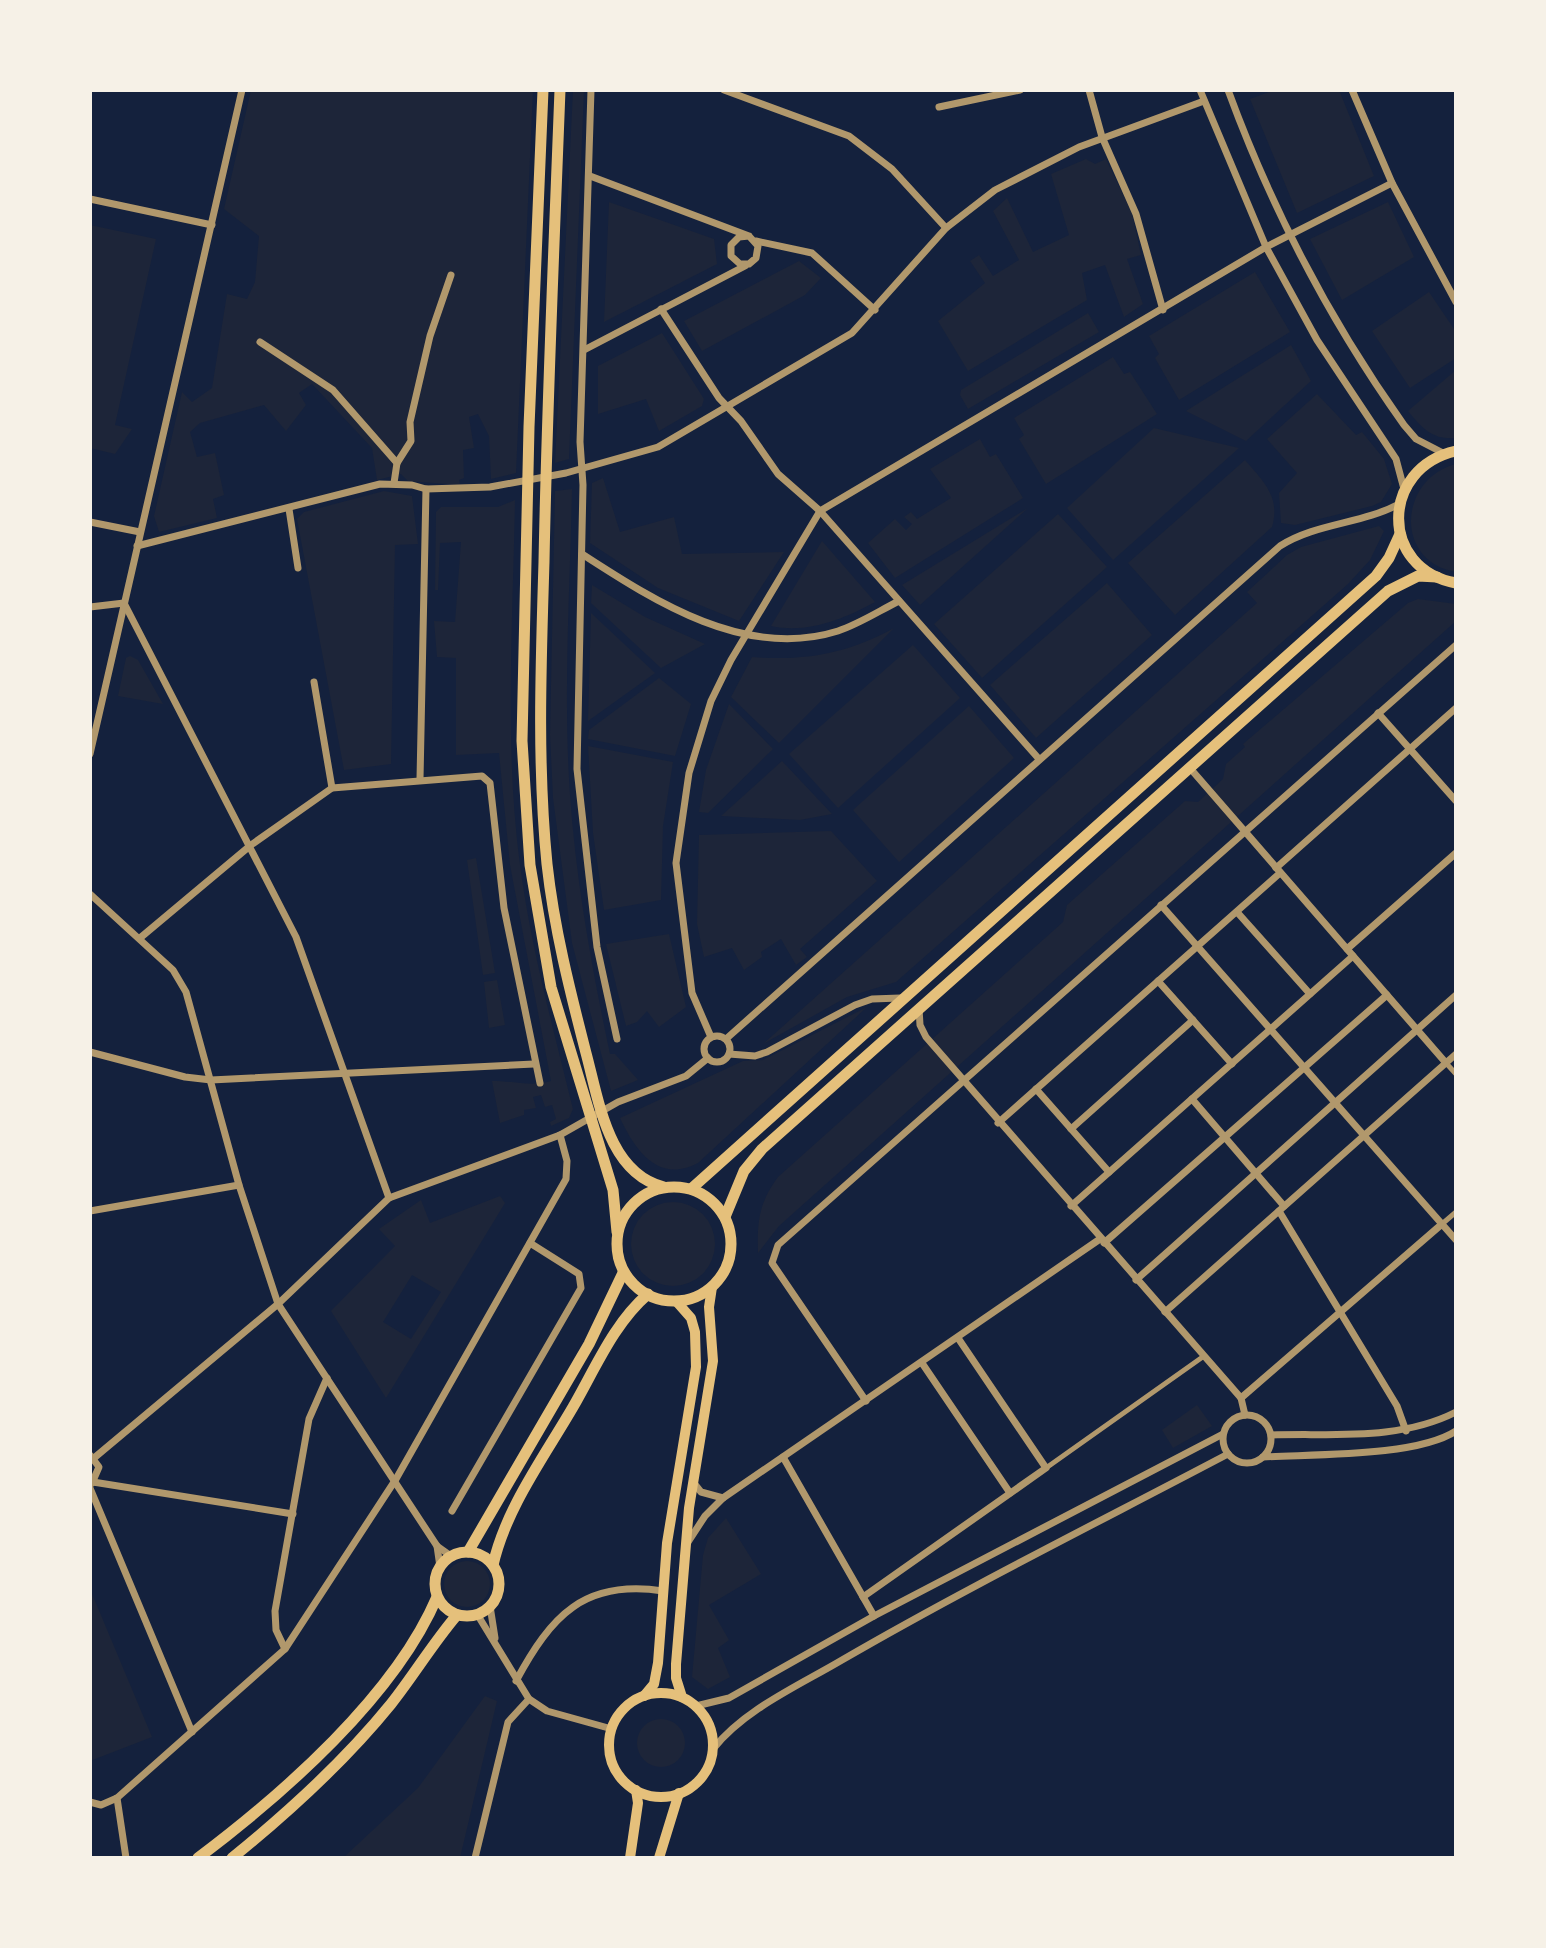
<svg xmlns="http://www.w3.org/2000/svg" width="1546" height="1948" font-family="Commissioner,sans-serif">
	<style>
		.green { fill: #1d2539; fill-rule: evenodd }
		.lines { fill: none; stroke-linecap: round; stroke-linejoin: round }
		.pedestrian { stroke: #b1986c; stroke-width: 5 }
		.minor { stroke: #b1986c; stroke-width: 7 }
		.secondary { stroke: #e5c07b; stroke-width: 10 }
		.trunk { stroke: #e5c07b; stroke-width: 11 }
	</style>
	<rect width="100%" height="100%" fill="#14213d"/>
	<g class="green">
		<path d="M251,90H533L516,473L491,479L489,436L478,414L469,417L474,448L463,450L464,478L459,480L460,485L408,481L401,474L377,480L372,448L312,384L299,393L306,405L286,431L264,405L200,423L190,432L197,457L215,453L224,495L213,499L217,518L159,532L154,516L182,392L192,402L212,388L227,294L247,299L255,282L259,236L224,209Z"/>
		<path d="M573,90H584L569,459L555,463Z"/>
		<path d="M1275,90H1339L1374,176L1297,213L1250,99Z"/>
		<path d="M1086,159L1095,164L1106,159L1132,213L1141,255L1127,259L1143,304L1124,317L1105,265L1082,273L1087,300L968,371L938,321L985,283L970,261L979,255L993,276L1019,260L993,211L1007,198L1033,252L1069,235L1051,174Z"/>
		<path d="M609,202L714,239L717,264L604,322Z"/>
		<path d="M1388,202L1414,257L1342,300L1310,239Z"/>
		<path d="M90,225L156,239L115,425L132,429L115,454L90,448Z"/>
		<path d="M799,261L821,278L805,295L702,351L684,321Z"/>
		<path d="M1255,272L1290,332L1179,400L1155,358L1159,354L1149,336Z"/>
		<path d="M1429,292L1456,332V358L1410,388L1372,331Z"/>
		<path d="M1088,313L1099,332L968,409L960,395L961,390Z"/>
		<path d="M662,333L704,399L702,406L659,431L646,399L598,414V366Z"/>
		<path d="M1291,345L1311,381L1246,441L1186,411Z"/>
		<path d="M1113,357L1124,374L1130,372L1157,414L1046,484L1019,439L1024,435L1014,418Z"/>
		<path d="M1456,370V438C1432,440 1422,428 1408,411Z"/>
		<path d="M1317,394L1356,435L1362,432L1384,459L1392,484L1381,502L1372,506L1295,525L1281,523L1279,493L1297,473L1267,439Z"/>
		<path d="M1154,428L1239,448L1113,560L1067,508Z"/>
		<path d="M980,439L990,457L996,454L1023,498L895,578L868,543L895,519L906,530L912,524L904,517L911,512L917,519L951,498L930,469Z"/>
		<path d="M1245,460C1263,481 1281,497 1272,527L1175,615L1128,563Z"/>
		<path d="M1456,464V572C1394,562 1398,479 1456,464Z"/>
		<path d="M603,478L620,532L674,517L682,554L784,552L739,621L658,588L590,543L592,483Z"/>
		<path d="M572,489C570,590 563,693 570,795C576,882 592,969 610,1054H615L638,1080L611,1091L572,943L553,798L550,735L555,491Z"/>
		<path d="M384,491L412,496L418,544L395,545L391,764L344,770L297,519L304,512Z"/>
		<path d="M515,500C513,621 504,745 520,865C531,948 553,1028 573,1109L569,1118L551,1126L550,1122L556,1119L552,1105L545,1107L541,1095L533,1097L536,1108L524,1110V1115L500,1123L492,1081C514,1081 532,1087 551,1081L510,865L499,753L456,755V658L437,657L434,621L455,622L461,542L440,543L438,590H435L436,512L441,507H498Z"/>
		<path d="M1028,508L920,605L902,585Z"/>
		<path d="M1058,514L1107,567L982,678L934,624Z"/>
		<path d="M1379,526L1384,531L1370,560L1348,584L896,982L847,997L763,1044L1257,603L1247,592L1287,555L1301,547Z"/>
		<path d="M822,541L875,602C844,619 807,634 771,626Z"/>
		<path d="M1107,583L1152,635L1036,738L990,685Z"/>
		<path d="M592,585L645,617L705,644L661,668L591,603Z"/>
		<path d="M1418,599L1456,604V621L779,1226L758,1253C757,1221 759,1203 778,1177L1063,922L1067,905L1185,801L1198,802L1223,779L1226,764L1245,747L1243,744L1408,603Z"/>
		<path d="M591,613L655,673L588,721Z"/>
		<path d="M894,628L779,743L731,697L752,657C805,661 847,654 894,628Z"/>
		<path d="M913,645L960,698L838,808L789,754Z"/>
		<path d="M130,656L138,660L163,704L118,696L126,658Z"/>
		<path d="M659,678L691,704L675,756L588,739L589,730Z"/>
		<path d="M729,704L773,749L708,813L699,812L706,770Z"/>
		<path d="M969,706L1014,758L899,862L853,810Z"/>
		<path d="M588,746L673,762L663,826L661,900L604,910L593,833Z"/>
		<path d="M782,761L832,814L800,820L721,816Z"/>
		<path d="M831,831L877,881L800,949L807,957L796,965L781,939L761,952L762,957L744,970L732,948L704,957L697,924L699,835Z"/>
		<path d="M476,858L495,973L483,975L467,860Z"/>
		<path d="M669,934L686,1007L659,1027L647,1011L637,1022L626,1026L606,944Z"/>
		<path d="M497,980L505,1025L489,1028L484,982Z"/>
		<path d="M867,1007L698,1163C658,1184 635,1150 620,1118L743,1061L763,1060Z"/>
		<path d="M500,1196L505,1203L386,1398L331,1311L395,1246L379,1229L421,1200L430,1223ZM412,1275L441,1292L411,1339L383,1322Z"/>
		<circle cx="673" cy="1244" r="42"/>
		<path d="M1197,1405L1212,1426L1173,1448L1162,1430Z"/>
		<path d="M726,1518L761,1574L709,1605L729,1640L718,1648L730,1677L708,1689L692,1677L703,1555L708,1538Z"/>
		<circle cx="467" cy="1584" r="23"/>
		<path d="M90,1589L152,1737L90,1761Z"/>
		<path d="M485,1696L497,1701L460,1858H343L418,1788Z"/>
		<circle cx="661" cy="1743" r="24"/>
	</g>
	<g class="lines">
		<g class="pedestrian">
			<path d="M1446,1063L1456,1074"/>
			<path d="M1442,1224L1456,1212"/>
			<path d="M1046,1468L1204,1356"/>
		</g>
		<g class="minor">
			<path d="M591,90L580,442L583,485L577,769L597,947L617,1039"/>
			<path d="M724,90L849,136L892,169L946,228"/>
			<path d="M1089,90L1102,137L1136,214L1163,310"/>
			<path d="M1200,90L1266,247L1317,340L1396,459L1404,489"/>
			<path d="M1228,90C1272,210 1330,321 1404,425L1416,439L1445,454"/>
			<path d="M1352,90L1392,183L1456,302"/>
			<path d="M939,107L1020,90"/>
			<path d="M590,176L749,236L758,246L756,258L749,264H740L731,256V245L739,237L749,236"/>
			<path d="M90,199L212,225"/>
			<path d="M756,241L812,253L875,310"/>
			<path d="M661,309L719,398L741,421L778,474L820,511L1039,759"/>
			<path d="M260,342L333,390L397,463"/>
			<path d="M584,350L745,266"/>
			<path d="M394,483L397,463L411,441L410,422L430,336L451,275"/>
			<path d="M289,509L298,568"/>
			<path d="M90,522L140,532"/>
			<path d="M137,546L380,484L412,485L426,489L490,487L566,473L658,447L852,333L946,228L995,190L1079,147L1204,101"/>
			<path d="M582,554C656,602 746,660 838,631C859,624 879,611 899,601"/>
			<path d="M124,603L296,937L389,1198"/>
			<path d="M90,607L124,603"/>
			<path d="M314,682L332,788"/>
			<path d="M1378,713L1456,801"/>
			<path d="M90,754L242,90"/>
			<path d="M1189,767L1446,1063"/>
			<path d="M420,779L426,489"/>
			<path d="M1276,868L1456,708"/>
			<path d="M90,894L173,970L186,992L239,1185L278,1304L437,1546L451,1556"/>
			<path d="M1161,905L1456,1240"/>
			<path d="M1237,912L1310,994"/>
			<path d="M140,938L251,845L332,788L482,776L490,783L504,908L540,1083"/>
			<path d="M1347,949L1456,853"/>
			<path d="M1158,981L1232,1064"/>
			<path d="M919,1008L920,1025L926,1037L1241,1398L1245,1415"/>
			<circle cx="717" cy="1049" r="13"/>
			<path d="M711,1037L692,993L676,863L689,773L711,701L731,660L820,511L1266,247L1392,183"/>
			<path d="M726,1039L1280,546C1316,523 1362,524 1399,504"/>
			<path d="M90,1052L185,1077L211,1080L534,1064"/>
			<path d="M729,1054L755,1056L767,1052L855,1005L872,999L900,998"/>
			<path d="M1036,1089L1109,1172"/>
			<path d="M1192,1099L1284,1206"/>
			<path d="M998,1123L1280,873"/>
			<path d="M1071,1129L1193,1020"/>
			<path d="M1071,1206L1353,956"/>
			<path d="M90,1211L239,1185"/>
			<path d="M1279,1211L1397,1406L1406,1431"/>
			<path d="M1104,1243L1387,995"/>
			<path d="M1136,1280L1456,995"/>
			<path d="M1165,1312L1456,1054"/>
			<path d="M922,1363L1010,1493"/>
			<path d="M1241,1398L1442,1224"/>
			<path d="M866,1401L772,1263L778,1245L1456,645"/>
			<circle cx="1247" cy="1439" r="24"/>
			<path d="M1271,1435C1333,1433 1399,1441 1456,1412"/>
			<path d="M90,1455L99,1467L92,1483"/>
			<path d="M783,1457L874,1616"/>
			<path d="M1263,1457C1313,1454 1416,1457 1456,1431"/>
			<path d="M94,1458L278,1304L389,1198L560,1135L618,1102L686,1076L708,1058"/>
			<path d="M93,1482L293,1514"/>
			<path d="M693,1482L701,1492L723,1498"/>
			<path d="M90,1488L192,1732"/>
			<path d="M452,1511L581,1288L579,1274L530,1243"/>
			<path d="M688,1542L705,1516L723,1498L1100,1239"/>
			<path d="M437,1546L440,1567"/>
			<path d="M863,1597L1046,1468L958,1338"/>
			<path d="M490,1606L495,1638"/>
			<path d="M477,1614L529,1699L547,1711L612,1729"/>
			<path d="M285,1649L276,1630L275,1611L309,1419L327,1378"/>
			<path d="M516,1681C551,1616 584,1579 663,1591"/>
			<path d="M696,1706L729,1698L874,1616L1223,1434"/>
			<path d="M713,1749C745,1709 798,1686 842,1660C968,1587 1099,1522 1228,1454"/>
			<path d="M117,1798L126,1858"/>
			<path d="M90,1802L101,1805L117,1798L285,1649L396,1479L566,1179L567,1161L560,1135"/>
			<path d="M475,1858L508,1722L529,1699"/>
		</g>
		<g class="secondary">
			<circle cx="661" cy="1745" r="52"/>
			<path d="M644,1696L654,1684L658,1663L667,1543L696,1367L695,1332L691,1318L676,1301"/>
			<path d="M682,1697L676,1678V1664L689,1508L713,1361L709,1307L712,1287"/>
			<path d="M630,1858L638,1803L636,1790"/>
			<path d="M659,1858L679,1793"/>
		</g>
		<g class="trunk">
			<path d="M543,90L529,427L522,741L530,865L551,987L613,1190L617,1232"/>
			<path d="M560,90C554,247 547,404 544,562C541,662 537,763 547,864C554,928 570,991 586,1053C599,1101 608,1173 664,1187"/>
			<path d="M1456,451C1380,468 1379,569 1456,583"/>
			<circle cx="674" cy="1244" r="57"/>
			<path d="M691,1189L1376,576L1389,558L1400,534"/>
			<path d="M725,1217L744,1171L762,1149L1388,591L1418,576L1437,577"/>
			<circle cx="467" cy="1584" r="32"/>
			<path d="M468,1552L589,1344L623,1273"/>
			<path d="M493,1565C506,1508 544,1457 573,1407C595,1369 614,1323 648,1294"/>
			<path d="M198,1858C283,1794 395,1696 437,1597"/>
			<path d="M232,1858C290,1811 344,1762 391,1704C414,1675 433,1643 457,1615"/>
		</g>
	</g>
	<rect width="1546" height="1948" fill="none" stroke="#f6f1e7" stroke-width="184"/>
</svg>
